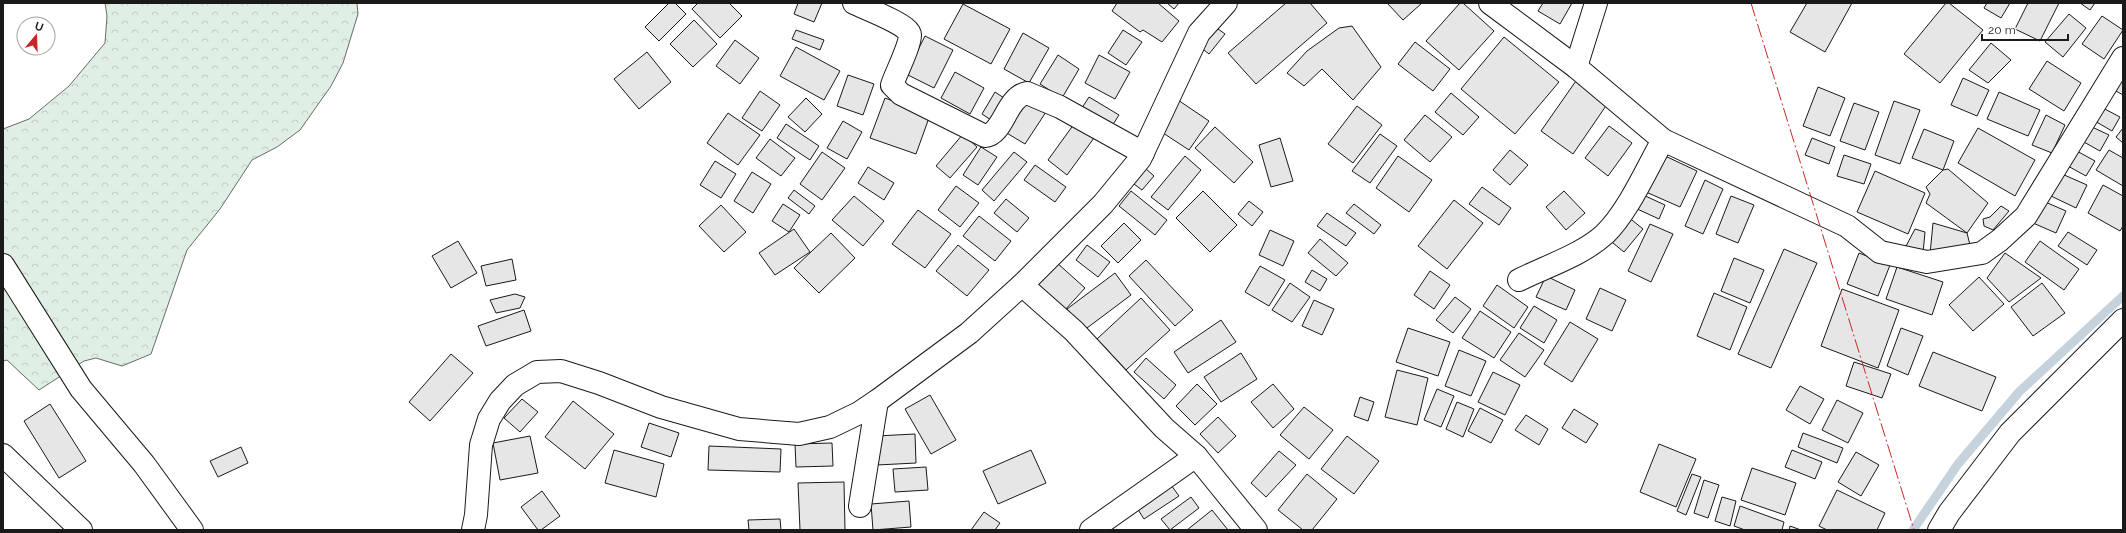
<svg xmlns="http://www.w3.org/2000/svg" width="2126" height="533" font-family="Raleway,sans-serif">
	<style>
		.forest { fill: url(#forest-crowns); stroke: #6a6a6a }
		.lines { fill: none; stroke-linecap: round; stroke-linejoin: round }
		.stream { stroke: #c6d2dc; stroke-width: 9 }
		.building { fill: #e6e6e6; stroke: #1a1a1a }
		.minor-casing { stroke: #1a1a1a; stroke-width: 24 }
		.tertiary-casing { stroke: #1a1a1a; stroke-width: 24 }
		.minor { stroke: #fff; stroke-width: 22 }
		.tertiary { stroke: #fff; stroke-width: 22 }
		.power { stroke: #c62828; stroke-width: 1; stroke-dasharray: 14 3 2 3; stroke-linecap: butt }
	</style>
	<defs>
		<pattern id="forest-crowns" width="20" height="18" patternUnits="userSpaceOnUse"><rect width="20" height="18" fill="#e0efe3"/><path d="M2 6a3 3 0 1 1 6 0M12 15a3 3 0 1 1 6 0" fill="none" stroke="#c0ccc2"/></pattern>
	</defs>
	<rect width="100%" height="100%" fill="#fff"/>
	<path class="forest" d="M105,3H357L358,14L343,63L331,86L300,130L277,147L252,160L220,209L187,250L151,354L122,366L96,358L84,361L39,390L7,360L3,361V129L29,119L69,86L105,43L107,16Z"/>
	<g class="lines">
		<path class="stream" d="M1913,530L1958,464L2019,392L2123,296"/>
	</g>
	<g class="building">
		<path d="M669,3H675L686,14L659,41L645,27Z"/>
		<path d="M698,3H729L742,16L720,38L692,9Z"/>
		<path d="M798,3H822L814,22L794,14Z"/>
		<path d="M1117,3H1158L1179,21L1162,42L1143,30L1140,32L1112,11Z"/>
		<path d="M1167,3H1179L1174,9Z"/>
		<path d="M1286,3H1310L1327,23L1256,84L1228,53Z"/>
		<path d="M1387,3H1422L1403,20Z"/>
		<path d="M1460,3H1463L1494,31L1459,70L1426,41Z"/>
		<path d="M1543,3H1572L1560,24L1538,11Z"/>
		<path d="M1807,3H1852L1825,52L1790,32Z"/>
		<path d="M1946,3H1949L1983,30L1940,83L1904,54Z"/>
		<path d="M1987,3H2010L2001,18L1984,8Z"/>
		<path d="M2028,3H2059L2040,41L2015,29Z"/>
		<path d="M2080,3H2095L2090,10Z"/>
		<path d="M963,4L1010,29L991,64L944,39Z"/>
		<path d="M2069,14L2086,28L2063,57L2045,42Z"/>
		<path d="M2102,16L2123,30L2104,59L2082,44Z"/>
		<path d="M694,20L717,44L693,67L670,44Z"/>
		<path d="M1214,26L1225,34L1209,54L1199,46Z"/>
		<path d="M1352,26L1381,67L1353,100L1322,69L1304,86L1287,73L1307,51L1339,28Z"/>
		<path d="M796,30L824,40L820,50L792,39Z"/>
		<path d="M1123,30L1142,42L1126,65L1108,53Z"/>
		<path d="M1023,33L1049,48L1029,83L1004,69Z"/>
		<path d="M925,36L953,50L934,88L906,74Z"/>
		<path d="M1504,37L1559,82L1515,134L1461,89Z"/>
		<path d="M735,40L759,58L740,84L716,66Z"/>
		<path d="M1415,42L1450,69L1433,91L1398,64Z"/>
		<path d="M1991,43L2011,60L1988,83L1969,70Z"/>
		<path d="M796,47L840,71L824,100L780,76Z"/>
		<path d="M647,52L671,82L639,109L614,79Z"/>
		<path d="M1058,55L1079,69L1062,98L1040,84Z"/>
		<path d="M1099,55L1130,72L1115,99L1085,83Z"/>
		<path d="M2047,61L2081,83L2064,111L2029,89Z"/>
		<path d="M955,72L984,88L970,114L941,98Z"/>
		<path d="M848,75L874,84L863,115L837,106Z"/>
		<path d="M1578,78L1610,100L1573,154L1541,131Z"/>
		<path d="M1963,78L1989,90L1977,116L1951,105Z"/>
		<path d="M2123,79V95L2116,91Z"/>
		<path d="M1818,87L1845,98L1830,136L1803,126Z"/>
		<path d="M760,91L780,105L762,131L742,118Z"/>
		<path d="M995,92L1007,100L994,122L982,114Z"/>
		<path d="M1999,92L2040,110L2028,136L1987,119Z"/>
		<path d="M1451,93L1479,117L1463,135L1435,112Z"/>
		<path d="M1089,97L1119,115L1110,129L1080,111Z"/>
		<path d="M806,98L822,114L805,132L788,117Z"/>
		<path d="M885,98L930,115L916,154L870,138Z"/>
		<path d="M1026,99L1046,112L1025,144L1005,132Z"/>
		<path d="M1178,100L1209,121L1189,150L1157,129Z"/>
		<path d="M1894,101L1920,110L1900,164L1875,155Z"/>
		<path d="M1854,103L1879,112L1865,150L1840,141Z"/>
		<path d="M1357,106L1382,125L1353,163L1328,144Z"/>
		<path d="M2101,107L2120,117L2112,131L2093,120Z"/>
		<path d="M728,113L760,135L738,165L707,143Z"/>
		<path d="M1425,115L1452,137L1430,162L1404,140Z"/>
		<path d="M2046,115L2065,125L2052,153L2032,145Z"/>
		<path d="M843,121L862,132L847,159L827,148Z"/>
		<path d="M786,124L819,146L810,160L777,138Z"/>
		<path d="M1074,124L1094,138L1067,175L1048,160Z"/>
		<path d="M1609,126L1632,143L1608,176L1585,158Z"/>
		<path d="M2090,126L2109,135L2100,151L2082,141Z"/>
		<path d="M1215,127L1253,162L1234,183L1195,148Z"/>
		<path d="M1978,128L2035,160L2015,196L1958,163Z"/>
		<path d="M2123,128V143L2116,137Z"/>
		<path d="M1924,129L1954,141L1943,170L1912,158Z"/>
		<path d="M963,134L977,147L950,178L936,166Z"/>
		<path d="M1380,134L1397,146L1370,183L1352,171Z"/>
		<path d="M1280,138L1293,181L1271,187L1259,145Z"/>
		<path d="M1812,138L1835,147L1829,164L1805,155Z"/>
		<path d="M770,139L795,158L781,176L756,158Z"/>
		<path d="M981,147L997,157L978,185L963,175Z"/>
		<path d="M1510,150L1528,165L1510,185L1493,170Z"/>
		<path d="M2075,150L2095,161L2086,176L2066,165Z"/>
		<path d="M2109,150L2123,158V186L2096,170Z"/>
		<path d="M822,152L845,168L822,200L800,184Z"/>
		<path d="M1014,152L1027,162L994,201L982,190Z"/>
		<path d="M1663,155L1697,171L1680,207L1646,192Z"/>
		<path d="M1844,155L1871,164L1864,184L1837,176Z"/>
		<path d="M1185,156L1201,170L1168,210L1151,197Z"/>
		<path d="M1398,156L1432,180L1409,212L1376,188Z"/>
		<path d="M715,161L736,174L721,198L700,185Z"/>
		<path d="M1035,165L1066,187L1055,202L1024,180Z"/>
		<path d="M868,167L894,183L884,200L858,183Z"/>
		<path d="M1146,169L1154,176L1142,190L1134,184Z"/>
		<path d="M1948,169L1988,203L1967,233L1926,203L1930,194L1926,187L1943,170Z"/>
		<path d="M1875,171L1925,193L1908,234L1857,212Z"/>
		<path d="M752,172L771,184L753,213L734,201Z"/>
		<path d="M2062,174L2087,185L2076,208L2051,196Z"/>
		<path d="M1705,180L1723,189L1703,234L1685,226Z"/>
		<path d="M2103,185L2123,196V226L2120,231L2088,213Z"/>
		<path d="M956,186L979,203L960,227L938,210Z"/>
		<path d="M1482,187L1511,208L1499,225L1469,204Z"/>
		<path d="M794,190L815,206L809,214L788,198Z"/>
		<path d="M1131,191L1167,220L1155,235L1119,206Z"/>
		<path d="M1203,191L1237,225L1210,252L1176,218Z"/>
		<path d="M1564,191L1585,213L1566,230L1546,207Z"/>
		<path d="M1641,194L1665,205L1659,219L1635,208Z"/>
		<path d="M854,196L884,221L863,246L832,220Z"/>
		<path d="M1731,196L1754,205L1738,243L1716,234Z"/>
		<path d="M1006,199L1029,218L1017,232L994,213Z"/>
		<path d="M1454,200L1483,223L1447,269L1418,246Z"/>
		<path d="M1249,201L1263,212L1252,226L1238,214Z"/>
		<path d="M2043,201L2066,211L2056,233L2033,223Z"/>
		<path d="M783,204L800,215L789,232L772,221Z"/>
		<path d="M1354,204L1381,225L1374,234L1346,213Z"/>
		<path d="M721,205L746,232L724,252L699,226Z"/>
		<path d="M2001,206L2009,211L1993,230L1984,226L1983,219L1990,217Z"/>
		<path d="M918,210L951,234L925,268L892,244Z"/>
		<path d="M1327,213L1356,233L1346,246L1317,226Z"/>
		<path d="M979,216L1011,241L995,261L963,236Z"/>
		<path d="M1627,216L1643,229L1624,252L1608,239Z"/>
		<path d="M1124,223L1141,240L1118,263L1101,246Z"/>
		<path d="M1933,223L1967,233L1970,245L1930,254Z"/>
		<path d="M1650,224L1673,234L1651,282L1628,271Z"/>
		<path d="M794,229L810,252L775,275L759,253Z"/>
		<path d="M1915,229L1925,232L1923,253L1904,250Z"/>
		<path d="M1270,230L1294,241L1283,266L1259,255Z"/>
		<path d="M2068,232L2097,250L2087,265L2058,246Z"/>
		<path d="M831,233L855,258L819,293L794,268Z"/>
		<path d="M1320,239L1348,263L1336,276L1308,253Z"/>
		<path d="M458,241L477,273L451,288L432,256Z"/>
		<path d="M2040,241L2079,269L2064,290L2025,262Z"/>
		<path d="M958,245L989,270L967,296L936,271Z"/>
		<path d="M1087,245L1110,262L1098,277L1076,260Z"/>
		<path d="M1784,249L1817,263L1771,368L1738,354Z"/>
		<path d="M1859,253L1890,265L1878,296L1847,284Z"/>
		<path d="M2005,253L2041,278L2009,302L1987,278Z"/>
		<path d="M1734,258L1764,270L1750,303L1721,291Z"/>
		<path d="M512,259L516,280L486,286L481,266Z"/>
		<path d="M1146,260L1193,310L1175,326L1129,276Z"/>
		<path d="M1056,262L1085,288L1064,311L1036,285Z"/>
		<path d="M1260,266L1285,280L1269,306L1245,292Z"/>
		<path d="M1897,267L1943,282L1932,315L1886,299Z"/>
		<path d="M1312,270L1327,279L1320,291L1305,282Z"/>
		<path d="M1430,271L1450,285L1434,309L1414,295Z"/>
		<path d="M1115,273L1131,295L1083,331L1067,309Z"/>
		<path d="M1546,276L1575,290L1566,310L1536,297Z"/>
		<path d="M1979,277L2004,304L1973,331L1949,305Z"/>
		<path d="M1290,283L1310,297L1292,322L1272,310Z"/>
		<path d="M2042,283L2065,313L2033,336L2011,307Z"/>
		<path d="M1497,285L1528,307L1514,328L1483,306Z"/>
		<path d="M1600,288L1626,300L1612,331L1586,319Z"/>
		<path d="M1842,289L1899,310L1878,368L1821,346Z"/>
		<path d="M1714,293L1747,307L1730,350L1697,336Z"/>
		<path d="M515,294L525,297L520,308L496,313L490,300Z"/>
		<path d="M1455,297L1471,309L1453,333L1436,320Z"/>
		<path d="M1141,298L1170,330L1126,370L1097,339Z"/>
		<path d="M1314,300L1334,309L1322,335L1302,326Z"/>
		<path d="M1534,306L1557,320L1544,343L1520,328Z"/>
		<path d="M524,310L531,331L486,346L478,326Z"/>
		<path d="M1480,311L1511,332L1494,358L1462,338Z"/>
		<path d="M1221,320L1236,342L1188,373L1174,352Z"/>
		<path d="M1570,322L1598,339L1572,382L1544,364Z"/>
		<path d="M1408,328L1450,342L1438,376L1396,362Z"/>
		<path d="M1901,328L1923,336L1908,375L1887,366Z"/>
		<path d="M1519,333L1544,350L1525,377L1500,360Z"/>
		<path d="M1459,350L1486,361L1471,396L1445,386Z"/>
		<path d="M1933,352L1996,377L1982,411L1919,386Z"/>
		<path d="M1241,353L1257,379L1221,402L1204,377Z"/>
		<path d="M451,354L473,373L430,421L409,402Z"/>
		<path d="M1146,358L1176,385L1164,399L1134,372Z"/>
		<path d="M1854,362L1891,374L1882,398L1846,386Z"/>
		<path d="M1397,370L1428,378L1417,425L1385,417Z"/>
		<path d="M1493,372L1520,385L1505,415L1478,402Z"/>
		<path d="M1197,384L1217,404L1195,425L1176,406Z"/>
		<path d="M1273,384L1294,409L1273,428L1251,402Z"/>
		<path d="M1800,386L1824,399L1810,424L1786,410Z"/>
		<path d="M1437,389L1454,396L1441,427L1424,420Z"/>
		<path d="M930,395L956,440L931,454L905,409Z"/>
		<path d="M1360,397L1374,402L1368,421L1354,416Z"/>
		<path d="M522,399L538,412L520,432L504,418Z"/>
		<path d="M1837,400L1863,413L1848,443L1822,430Z"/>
		<path d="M573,401L614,434L585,469L545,437Z"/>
		<path d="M1457,402L1474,409L1463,437L1446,429Z"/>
		<path d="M50,404L86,461L59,478L24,421Z"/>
		<path d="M1304,407L1333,430L1309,459L1280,435Z"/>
		<path d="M1480,408L1503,420L1491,443L1468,431Z"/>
		<path d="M1574,409L1598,424L1586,443L1562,428Z"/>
		<path d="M1526,415L1548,429L1539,445L1515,430Z"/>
		<path d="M1218,417L1236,436L1218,453L1200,434Z"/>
		<path d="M649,423L679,433L671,457L641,447Z"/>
		<path d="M1803,433L1843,448L1837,463L1798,447Z"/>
		<path d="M915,434L916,463L877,465L876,436Z"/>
		<path d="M530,436L538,473L500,480L493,443Z"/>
		<path d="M1347,436L1379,461L1354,494L1321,469Z"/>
		<path d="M832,443L833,466L796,467L795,444Z"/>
		<path d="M1659,444L1696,459L1676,507L1640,492Z"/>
		<path d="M709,446L781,449L780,472L708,470Z"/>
		<path d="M241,447L248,463L218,477L210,461Z"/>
		<path d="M614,450L664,464L656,497L605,483Z"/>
		<path d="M1031,450L1046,483L998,504L983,471Z"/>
		<path d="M1792,450L1822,462L1815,479L1785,467Z"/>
		<path d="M1279,451L1296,465L1266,497L1251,483Z"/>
		<path d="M1856,452L1879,465L1861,496L1838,482Z"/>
		<path d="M926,467L928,490L895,492L893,469Z"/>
		<path d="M1752,468L1796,483L1785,515L1741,500Z"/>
		<path d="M1307,474L1337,499L1312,530H1303L1278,510Z"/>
		<path d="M1692,474L1701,477L1686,515L1677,511Z"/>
		<path d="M1704,480L1719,485L1708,518L1694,513Z"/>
		<path d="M844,482L845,530H800L798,483Z"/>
		<path d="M1171,485L1179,496L1144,519L1137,508Z"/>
		<path d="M1837,490L1885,513L1877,530H1827L1819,526Z"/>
		<path d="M542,491L560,516L541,530H538L521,507Z"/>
		<path d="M1191,497L1199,508L1170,530L1161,519Z"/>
		<path d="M1722,497L1736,501L1730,526L1715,521Z"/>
		<path d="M909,501L911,527L873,530L871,504Z"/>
		<path d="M1740,506L1784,522L1782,530H1745L1734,526Z"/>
		<path d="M1212,510L1228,530H1187Z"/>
		<path d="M984,512L1000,523L995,530H971Z"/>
		<path d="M780,519L781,530H749L748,520Z"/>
		<path d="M1790,526L1801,530H1789Z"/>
	</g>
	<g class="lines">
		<defs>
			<g id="minor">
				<path d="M854,3C864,8 910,25 910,35C910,46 896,73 892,85L901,94L985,136C1004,134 1006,97 1027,93L1060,107L1143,153"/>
				<path d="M1490,3L1576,67L1663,140L1847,226L1880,252L1927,262L1982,253L2000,240L2026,216L2123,58"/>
				<path d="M1576,67L1596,3"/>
				<path d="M3,265L81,389L144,464L192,530"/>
				<path d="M1519,280C1547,266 1582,255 1605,234C1628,212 1647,168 1663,140"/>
				<path d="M1022,285L1074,331L1164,428L1196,456L1256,530"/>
				<path d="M3,455L81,530"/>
				<path d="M860,506L877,401"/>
				<path d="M1091,530L1196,456"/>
				<path d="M1939,530L1949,513L2010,433L2123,320"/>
			</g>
			<path id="tertiary" d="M473,530L476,515L481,445L489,419L500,401L515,385L537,372L561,371L599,383L661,407L739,429L799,434L830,427L859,413L877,401L969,333L1022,285L1103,204L1140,159L1199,33L1226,3"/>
		</defs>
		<use href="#minor" class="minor-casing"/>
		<use href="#tertiary" class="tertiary-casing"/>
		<use href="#minor" class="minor"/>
		<use href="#tertiary" class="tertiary"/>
		<path class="power" d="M1751,3L1914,530"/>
	</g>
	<rect width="2126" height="533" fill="none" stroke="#1a1a1a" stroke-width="8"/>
	<g transform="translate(36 36) rotate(19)"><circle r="19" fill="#ffffff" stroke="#a3a3a3"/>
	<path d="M0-3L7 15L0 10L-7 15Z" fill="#c62828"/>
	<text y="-6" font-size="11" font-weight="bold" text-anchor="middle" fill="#1a1a1a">U</text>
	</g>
	<path d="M1982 34v6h86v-6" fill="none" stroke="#1a1a1a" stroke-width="2"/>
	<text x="1988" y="34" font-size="12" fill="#1a1a1a" stroke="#ffffff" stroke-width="3" paint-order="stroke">20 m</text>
</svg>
